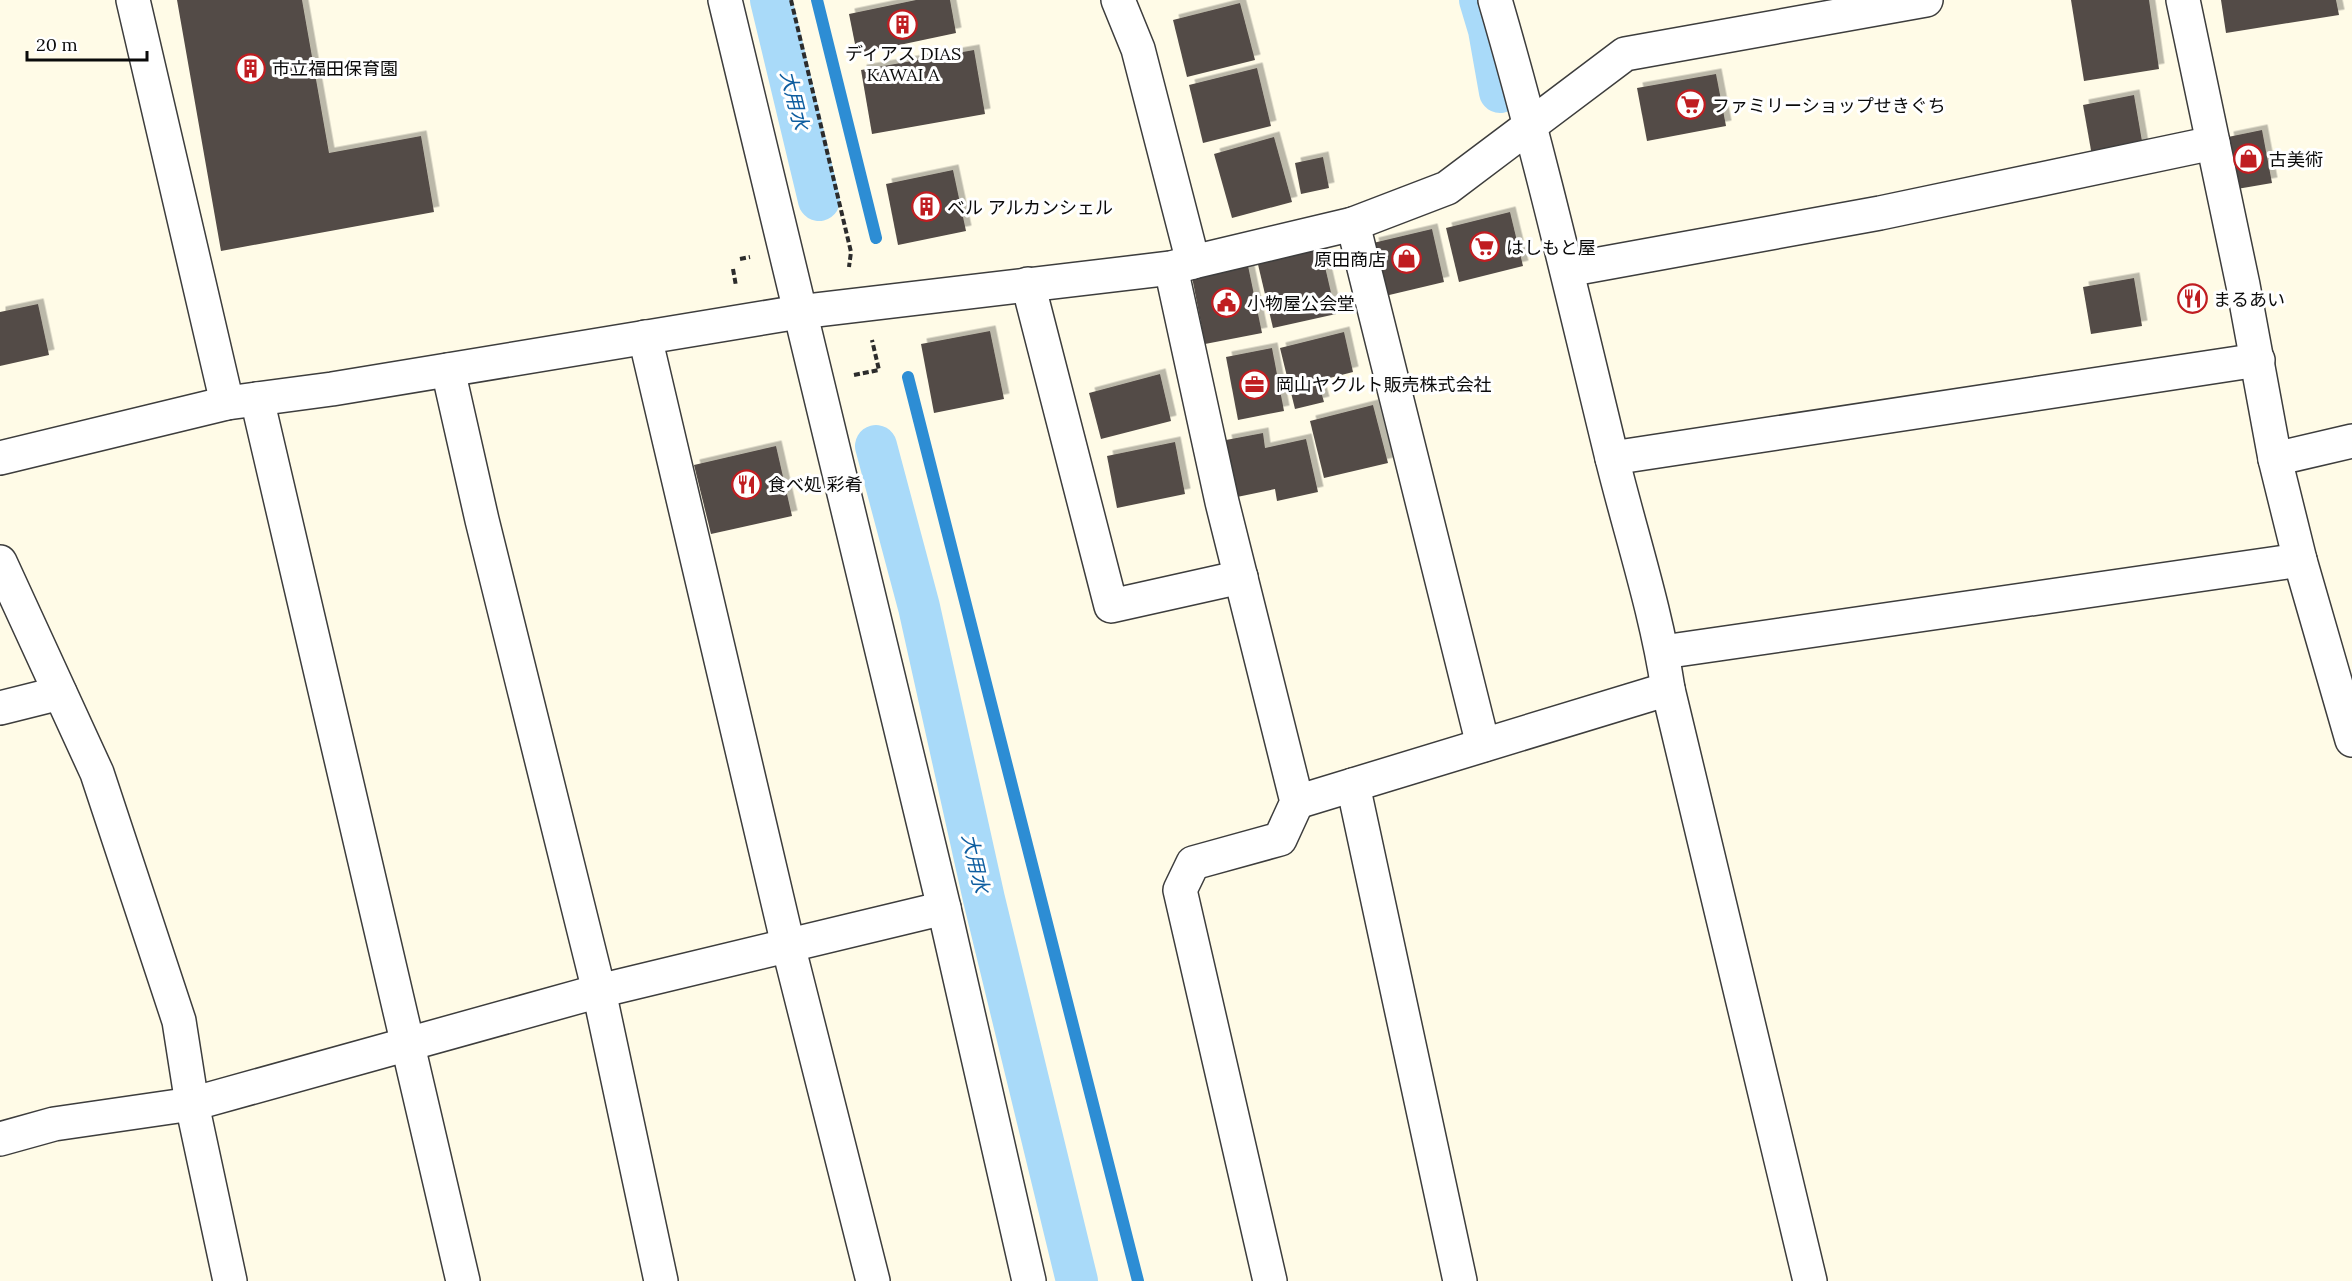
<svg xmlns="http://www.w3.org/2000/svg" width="2352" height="1281" font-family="Lora,'Noto Sans JP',serif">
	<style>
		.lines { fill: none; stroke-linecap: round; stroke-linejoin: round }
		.stream { stroke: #2d8dd4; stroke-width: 12 }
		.canal { stroke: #a9daf9; stroke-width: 42 }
		.building { fill: #534b46; filter: url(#shadow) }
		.minor-casing { stroke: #3d3d3d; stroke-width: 36 }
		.path { stroke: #2c2c2c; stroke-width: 4; stroke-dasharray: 6 3; stroke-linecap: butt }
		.minor { stroke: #fff; stroke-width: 33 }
		.labels { text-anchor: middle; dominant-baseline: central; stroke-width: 6; stroke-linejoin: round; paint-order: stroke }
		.poi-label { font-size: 18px; fill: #0a0a0a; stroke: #fff; text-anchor: start }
		.water-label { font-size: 20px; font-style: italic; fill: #0f5ea0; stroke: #fff }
	</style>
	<defs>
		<filter id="shadow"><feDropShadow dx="5.5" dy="-5.5" stdDeviation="0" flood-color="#0004"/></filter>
	</defs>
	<rect width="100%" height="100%" fill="#fffbe7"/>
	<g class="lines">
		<g class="stream">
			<path d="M817,0L876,238"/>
			<path d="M908,377L1138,1281"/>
		</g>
		<g class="canal">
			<path d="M771,0L819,200"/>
			<path d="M1480,0L1489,30L1500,92"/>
			<path d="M876,446L919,607L984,899L1077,1281"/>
		</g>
	</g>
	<g class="building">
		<path d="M177,0H302L329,153L421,136L434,212L221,251Z"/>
		<path d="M916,0H950L956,33L857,54L849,14Z"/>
		<path d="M2071,0H2149L2159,69L2084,81Z"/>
		<path d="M2221,0H2336L2339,15L2226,33Z"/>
		<path d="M1240,3L1255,60L1187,77L1173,20Z"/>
		<path d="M974,50L985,114L872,134L861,70Z"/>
		<path d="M1257,68L1271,126L1203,143L1189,85Z"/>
		<path d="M1716,74L1726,126L1647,141L1637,88Z"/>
		<path d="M2134,95L2143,147L2092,156L2083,105Z"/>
		<path d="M2262,130L2272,183L2237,189L2228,137Z"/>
		<path d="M1274,137L1292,202L1232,218L1214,154Z"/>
		<path d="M1323,157L1329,188L1301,194L1295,163Z"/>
		<path d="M953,170L966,231L898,245L886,184Z"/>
		<path d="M1510,212L1523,266L1459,282L1446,228Z"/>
		<path d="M1432,229L1444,282L1385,296L1373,243Z"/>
		<path d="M1319,241L1336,314L1273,328L1256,256Z"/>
		<path d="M1247,261L1262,333L1205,344L1191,272Z"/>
		<path d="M2134,278L2142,326L2091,334L2083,287Z"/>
		<path d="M38,304L49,355L0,366V312Z"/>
		<path d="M990,331L1004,399L934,413L921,344Z"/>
		<path d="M1344,332L1353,372L1318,381L1324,402L1295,409L1280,348Z"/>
		<path d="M1272,348L1284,411L1238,420L1226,357Z"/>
		<path d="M1160,374L1171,421L1101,439L1089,393Z"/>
		<path d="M1373,405L1388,463L1324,478L1310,421Z"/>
		<path d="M1263,433L1265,448L1306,439L1318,492L1277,501L1275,489L1237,497L1226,440Z"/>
		<path d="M1175,442L1185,494L1117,508L1107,456Z"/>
		<path d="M776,446L792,516L711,534L694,465Z"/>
	</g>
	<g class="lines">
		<defs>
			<g id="minor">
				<path d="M133,0L227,403"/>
				<path d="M725,0L944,908L1029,1281"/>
				<path d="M1118,0L1138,49L1193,262"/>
				<path d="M1495,0C1539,150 1574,302 1611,454C1630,532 1656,609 1668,689L1810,1281"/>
				<path d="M2183,0L2243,285L2275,459L2300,560L2352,740"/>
				<path d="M1353,224L1483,745"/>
				<path d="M1171,268L1222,502L1297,802L1280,839L1193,863L1180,890L1270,1281"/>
				<path d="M1567,270L1880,213L2213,143"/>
				<path d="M1028,284L1111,606L1241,577"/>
				<path d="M645,337L788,945L873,1281"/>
				<path d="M448,370L482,520L599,991L661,1281"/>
				<path d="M257,399L463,1281"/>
				<path d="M0,458L227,403L332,389L799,312L1171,268L1193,262L1353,224L1447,188L1625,54L1926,0"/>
				<path d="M1612,458L2258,360"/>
				<path d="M2275,459L2352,441"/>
				<path d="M0,562L97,773L179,1021L192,1104L230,1281"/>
				<path d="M1663,652L2300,560"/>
				<path d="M0,708L60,693"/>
				<path d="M1353,785L1460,1281"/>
				<path d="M1297,802L1668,689"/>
				<path d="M0,1139L54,1124L192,1104L599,991L944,908"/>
			</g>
		</defs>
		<use href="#minor" class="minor-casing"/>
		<g class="path">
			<path d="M791,0L851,252L849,267"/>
			<path d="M740,259L750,257"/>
			<path d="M733,269L736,286"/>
			<path d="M854,375L879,370L872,340"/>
		</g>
		<use href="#minor" class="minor"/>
	</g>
	<defs>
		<symbol id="building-ring" viewBox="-11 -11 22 22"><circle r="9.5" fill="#fff" stroke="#c01d21" stroke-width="1.5"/><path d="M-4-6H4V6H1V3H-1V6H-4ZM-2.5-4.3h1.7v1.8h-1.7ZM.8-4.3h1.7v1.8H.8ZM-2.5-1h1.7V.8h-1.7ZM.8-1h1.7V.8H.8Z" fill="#c01d21"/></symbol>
		<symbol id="supermarket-ring" viewBox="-11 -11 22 22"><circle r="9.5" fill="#fff" stroke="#c01d21" stroke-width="1.5"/><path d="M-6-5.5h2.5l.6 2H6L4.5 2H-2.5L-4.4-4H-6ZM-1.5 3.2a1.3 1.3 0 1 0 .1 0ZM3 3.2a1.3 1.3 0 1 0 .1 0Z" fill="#c01d21"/></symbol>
		<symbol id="shop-ring" viewBox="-11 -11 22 22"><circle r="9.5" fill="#fff" stroke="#c01d21" stroke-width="1.5"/><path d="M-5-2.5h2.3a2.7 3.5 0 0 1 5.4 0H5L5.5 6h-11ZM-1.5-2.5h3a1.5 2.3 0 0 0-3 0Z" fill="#c01d21"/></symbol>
		<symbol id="restaurant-ring" viewBox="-11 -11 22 22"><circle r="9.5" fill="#fff" stroke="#c01d21" stroke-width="1.5"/><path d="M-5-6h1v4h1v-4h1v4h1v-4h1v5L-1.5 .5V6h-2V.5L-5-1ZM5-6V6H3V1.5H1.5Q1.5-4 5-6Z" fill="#c01d21"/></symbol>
		<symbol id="civic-ring" viewBox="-11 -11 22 22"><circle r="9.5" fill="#fff" stroke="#c01d21" stroke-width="1.5"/><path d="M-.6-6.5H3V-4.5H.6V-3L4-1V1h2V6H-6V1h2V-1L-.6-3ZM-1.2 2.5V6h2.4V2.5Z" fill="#c01d21"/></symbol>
		<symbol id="office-ring" viewBox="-11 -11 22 22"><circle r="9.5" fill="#fff" stroke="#c01d21" stroke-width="1.5"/><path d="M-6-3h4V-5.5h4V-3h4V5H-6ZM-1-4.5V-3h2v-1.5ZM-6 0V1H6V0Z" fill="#c01d21"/></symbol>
	</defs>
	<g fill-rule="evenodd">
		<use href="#building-ring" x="886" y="8" width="33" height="33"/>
		<use href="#building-ring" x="234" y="52" width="33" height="33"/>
		<use href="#supermarket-ring" x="1674" y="88" width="33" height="33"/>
		<use href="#shop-ring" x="2232" y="142" width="33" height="33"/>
		<use href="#building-ring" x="910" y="190" width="33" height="33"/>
		<use href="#supermarket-ring" x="1468" y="230" width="33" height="33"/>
		<use href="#shop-ring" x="1390" y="242" width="33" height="33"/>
		<use href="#restaurant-ring" x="2176" y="282" width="33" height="33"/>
		<use href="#civic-ring" x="1210" y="286" width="33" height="33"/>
		<use href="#office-ring" x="1238" y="368" width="33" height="33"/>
		<use href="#restaurant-ring" x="730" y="468" width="33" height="33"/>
	</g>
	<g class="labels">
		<g class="poi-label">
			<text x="903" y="53" text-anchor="middle">ディアス DIAS<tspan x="903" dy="21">KAWAI A</tspan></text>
			<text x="272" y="68">市立福田保育園</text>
			<text x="1712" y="105">ファミリーショップせきぐち</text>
			<text x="2269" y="159">古美術</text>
			<text x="947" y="207">ベル アルカンシェル</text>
			<text x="1506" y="247">はしもと屋</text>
			<text x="1386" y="259" text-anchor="end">原田商店</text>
			<text x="2213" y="299">まるあい</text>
			<text x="1247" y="303">小物屋公会堂</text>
			<text x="1276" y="384">岡山ヤクルト販売株式会社</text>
			<text x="768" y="484">食べ処 彩肴</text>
		</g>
		<g class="water-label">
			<text transform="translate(795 100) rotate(76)">大用水</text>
			<text transform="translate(976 863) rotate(77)">大用水</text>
		</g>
	</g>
	<path d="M27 51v9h120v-9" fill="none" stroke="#0a0a0a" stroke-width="3"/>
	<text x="36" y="51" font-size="18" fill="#0a0a0a" stroke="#ffffff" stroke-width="4.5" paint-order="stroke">20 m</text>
</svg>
